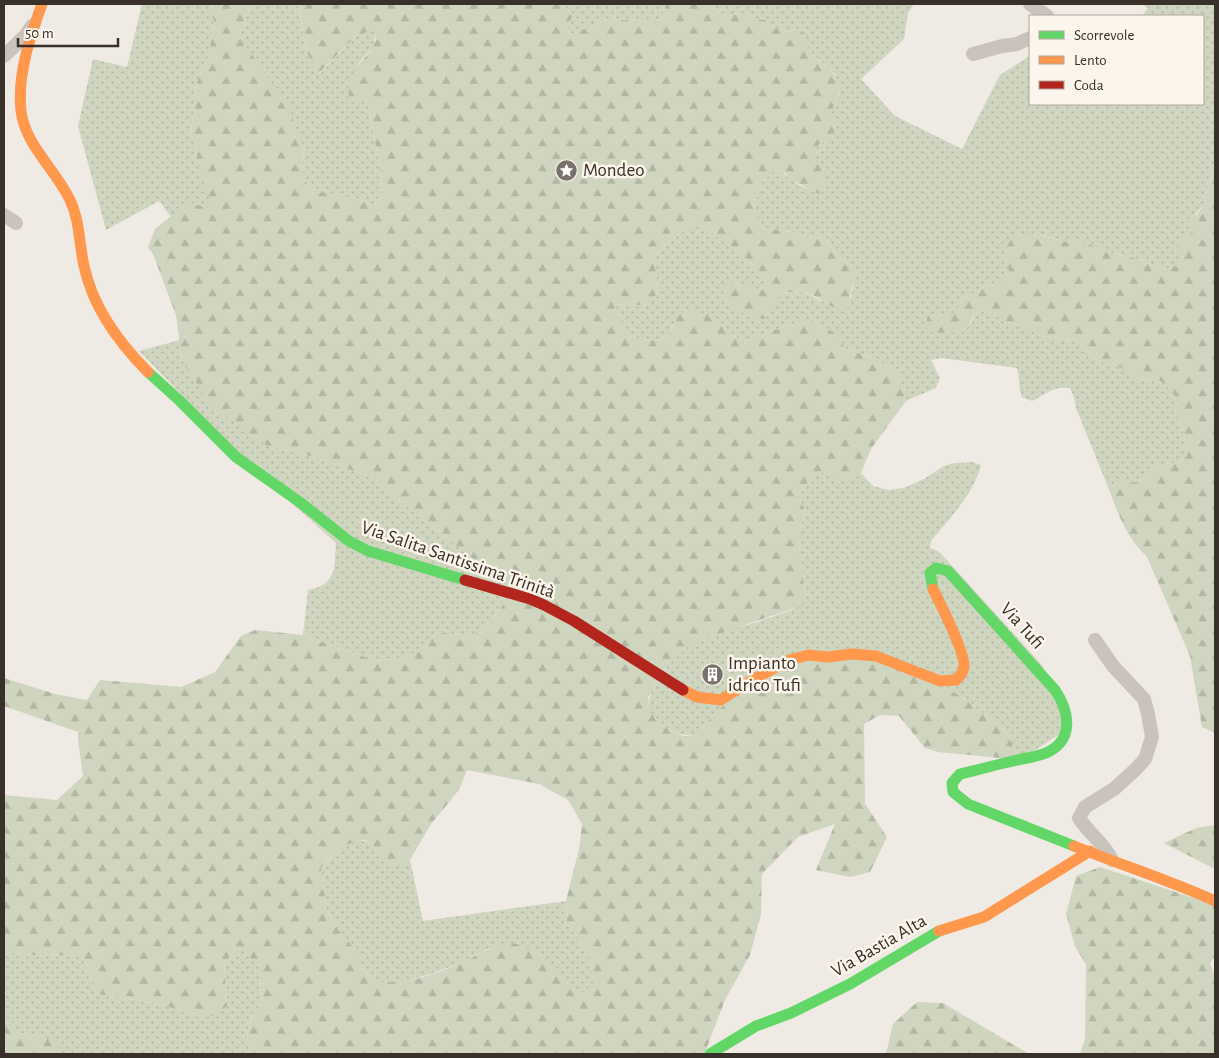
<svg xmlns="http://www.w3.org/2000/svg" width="1219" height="1058" font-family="'Alegreya Sans',sans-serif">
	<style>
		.grass { fill: url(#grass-dots) }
		.forest { fill: url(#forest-firs); fill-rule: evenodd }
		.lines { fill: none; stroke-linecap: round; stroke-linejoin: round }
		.street { stroke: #c9c3bc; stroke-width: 14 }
		.fast { stroke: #63d668; stroke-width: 11 }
		.slow { stroke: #ff974d; stroke-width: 11 }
		.jam { stroke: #b3261e; stroke-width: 11 }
		.labels { text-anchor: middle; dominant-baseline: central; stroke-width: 5; stroke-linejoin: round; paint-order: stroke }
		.poi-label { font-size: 19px; fill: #3a302a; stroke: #fbf5eb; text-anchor: start }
		.street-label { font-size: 19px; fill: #3a302a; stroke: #fbf5eb }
	</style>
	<defs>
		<pattern id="grass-dots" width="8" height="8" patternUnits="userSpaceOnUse" patternTransform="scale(1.25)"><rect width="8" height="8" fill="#cfd5be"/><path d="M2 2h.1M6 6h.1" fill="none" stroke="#b2b7a3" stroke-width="1.8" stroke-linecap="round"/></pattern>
		<pattern id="forest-firs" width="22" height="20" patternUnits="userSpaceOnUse" patternTransform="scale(1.25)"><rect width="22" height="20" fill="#cfd5be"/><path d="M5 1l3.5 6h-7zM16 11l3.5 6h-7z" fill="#b2b7a3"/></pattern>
	</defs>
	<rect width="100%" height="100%" fill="#efeae4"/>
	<g class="grass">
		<path d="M142,4H211L214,23L208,58L197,82L191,134L213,208H181L171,217L159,201L106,230L78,126L93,59L127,67Z"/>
		<path d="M254,4H298L306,50L319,74L355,37L374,28C378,52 367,50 357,66C352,74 351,93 350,102L367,98L380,169L383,196L373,205L342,193H315L302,177L304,148L239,37L250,6Z"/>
		<path d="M563,4H666L661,19L651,22L609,19L569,35L567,25L573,16Z"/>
		<path d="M708,4H914L908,13L904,39L861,79L895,116L962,149L1000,75L1030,56V104H1203V16H1142L1148,8L1142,4H1215V160L1203,206L1196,213L1192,233L1178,265L1167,269L1157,267L1139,259L1118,255L1086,243L1062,241L1041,235L1006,261L1010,271L1006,280L997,285L987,284L979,291L961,299L958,310L949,316L938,315L971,324L975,314L986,311L995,314L1003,321L1024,326L1042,337L1075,340L1098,361L1120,367L1128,374L1138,379L1159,380L1167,386L1174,395L1177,405V415L1184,435L1187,455L1179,462L1158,465L1143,479L1133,483L1116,482L1110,492L1076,408L1074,398L1070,388C1052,386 1047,394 1032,401L1022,397C1018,387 1020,378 1017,368L941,358L931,360L940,378L936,388L906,401L898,373L878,360L845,348L840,339L814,323L803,322L782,327L743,343L709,315L673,324L669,333L660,340L650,341L630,336L612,314L616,304C629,305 643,309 653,299C664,287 652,273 656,258C657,252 668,242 673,238C681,234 687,226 697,226C710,226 754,266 765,276L764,287L755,290L735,282L771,311L780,293L801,292L811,295L820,301L851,298C852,286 857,280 855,268L837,256L826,239L816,237L806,238L797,233L765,228L758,220L754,210L755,200L761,192L762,182L776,169C786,173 785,176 793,181C798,185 805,187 811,191L824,174L814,156L817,146L825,141L834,123L830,113L840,94L835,74L810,52L805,43L792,31L782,32L766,20L755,19L746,13L726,16Z"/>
		<path d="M180,340L182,360L266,445L314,457L368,476L494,575L503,605L483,632L464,635L436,632L425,647L415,653L406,657L376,661L303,635L308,590C338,584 334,567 336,543L255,470L139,351Z"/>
		<path d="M972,462L981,465C973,495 950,518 931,541L930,548L938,551L945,558L1042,665L1072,726L1020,760L1005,730L963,698L932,678L735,695L715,713L696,735C682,736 672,733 661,724C647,712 645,703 654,688C663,673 673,655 688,646C711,633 746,626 772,617C784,612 797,610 806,600L798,538L805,509L796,496L819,471C836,478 845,484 861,473L873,486L888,490L904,488L924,479L944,466L955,463Z"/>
		<path d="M355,840C368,840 373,844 379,855L400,864L410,860L423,921L566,901L567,924C580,937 593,964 594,982L585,992H577L536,954L490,948L463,962L431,974L399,983H381L371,980L327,911L321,868L339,849Z"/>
		<path d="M235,951H243L259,965L262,1004C258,1008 254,1012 251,1017C247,1027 246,1044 250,1054H59L39,1035L18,1033L13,1024L4,1015V996L6,993L4,988V952L44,956L74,955L84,959L96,992L103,995L160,1004L203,1018L227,1005L224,963Z"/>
	</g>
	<g class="forest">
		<path d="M211,4H254L250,6L239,37L287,104L304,148L302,177L315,193H342L373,205L383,196L380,169L367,98L349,103L348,83L356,67L370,52L376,40L374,29L355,37L318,74L306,50L298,4H563L573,16L567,25L569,35L609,19L652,22L661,19L666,4H708L726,16L746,13L755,19L766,20L782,32L792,31L805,33C805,37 805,41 806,44C813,63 841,69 840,91C839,98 833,106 831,113L834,123V134L817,146L815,156L824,174L827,185L821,194L811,191L802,185L792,181L785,173L776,169L762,182L761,192L755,200L754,210L758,220L765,228L797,233L806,238L816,237L826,239L837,256L855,268L857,279L852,287L848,308C832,311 826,302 812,295C802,290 791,292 780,293L771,311L764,319C745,317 731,309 723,292L725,283L735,282L755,290L764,287L765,276C754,266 710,226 697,226C687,226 681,234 673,238C668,242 657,252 656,258C652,273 664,286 653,299C643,309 629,305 616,304L612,314L620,318L630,336L650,341L660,340L669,333L679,315L687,309L709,315L743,343L782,327L803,322L814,323L824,325L840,339L845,348L878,360L898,373L906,401L871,449L861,473L851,480L836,479L819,471L796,496L805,509L798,538L806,600L801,606L707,638L687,647L666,668L648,697L649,708L655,719L669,730L684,736L696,735L715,713L735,695L789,660L855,650L932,678L963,698L1005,730L1020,760L938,752L925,748L899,716L880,715L864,724L865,804L887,837L870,872L850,877L816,870L835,824L798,837L762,874L761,914L750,955L725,1000L706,1050L703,1054H250C246,1044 247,1027 251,1017C254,1012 258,1008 262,1004L259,965L243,951H235L224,963L227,1005L220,1014L203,1018L160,1004L103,995L96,992L84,959L74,955L44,956L4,952V795L57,800L83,776L78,739V732L4,706V678L55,694L87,700L100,680L181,687L215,672L241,636L255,630L303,635L376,661L406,657L415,653L425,647L436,632L464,635L483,632L503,605L494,575L368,476L314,457L266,445L211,406L182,360L176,315L153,254L148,248L155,229L181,208L191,204L212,208L191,134L197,82L208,58L214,24ZM467,770L539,784L568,800L582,824L579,849L566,901L567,924C580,937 593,964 594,982L585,992H577C564,980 538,950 521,945C500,939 481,954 463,962C435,974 401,988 371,980L362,966L355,950L337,927L327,911L321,868C334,853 345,841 365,840C376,847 379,858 390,864H400L410,860L431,824L459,790Z"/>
		<path d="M1215,160V733L1202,727L1190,656L1147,557C1128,539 1119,517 1110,492L1116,482L1133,483L1143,479L1158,465L1179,462L1187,455L1184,435L1177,415V405L1174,395L1167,386L1159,380L1138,379L1128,374L1120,367L1098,361L1075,340L1042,337L1024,326L1003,321L995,314L986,311L975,314L965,332L934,333L926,327L928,316C946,314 955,320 961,299L979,291L987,284L997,285L1006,280L1009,271L1006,261V250L1011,239L1020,234L1031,233L1062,241L1086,243L1118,255L1139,259L1157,267L1167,269L1177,265L1181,255L1177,246L1183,237L1192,233L1191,222L1203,206Z"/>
		<path d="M1215,825V869L1164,843L1196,828Z"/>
		<path d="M1100,867L1215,905V956L1210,963L1215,976V1054H1080L1085,1039L1086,965L1075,946L1066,914L1076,876Z"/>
		<path d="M917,1002L943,1003L1029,1054H886L893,1024Z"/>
		<path d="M4,1015L13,1024L18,1033L39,1035L57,1043L59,1054H4Z"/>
	</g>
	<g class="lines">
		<g class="street">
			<path d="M1030,4L1047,16"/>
			<path d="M973,54L1002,46L1017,44L1030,38"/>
			<path d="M4,56L25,36L32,26"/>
			<path d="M4,215L16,223"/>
			<path d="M1095,640L1113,666L1144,699L1148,714L1152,737L1145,759L1136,769L1114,789L1085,807L1079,818C1089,834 1105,844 1112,860"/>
		</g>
		<g class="fast">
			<path d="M148,372L180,401L236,457L301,503L349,541L368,551L465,580"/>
			<path d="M933,589L930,573L936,568L948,571L1055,690C1068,709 1075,737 1050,751C1040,757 1024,758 1013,761C995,765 978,770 960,774L952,783L953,792L968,804L1074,846"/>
			<path d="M710,1054L756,1026L791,1013L850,984L939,931"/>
		</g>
		<g class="slow">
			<path d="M42,4C30,37 17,75 21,111C25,145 56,170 70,200C80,221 79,244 84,266C93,308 118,342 148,372"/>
			<path d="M683,690L697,697L721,700L747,683L789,660L809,655L827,657L852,654L876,656L940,681L956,680C960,676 963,673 964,667C966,654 940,603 933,589"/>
			<path d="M1074,846C1121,865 1169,880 1215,901"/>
			<path d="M939,931L984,917L1090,851"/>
		</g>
		<path class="jam" d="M465,580L530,599L544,605L574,621L683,690"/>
	</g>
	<defs>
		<symbol id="sight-disc" viewBox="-11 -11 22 22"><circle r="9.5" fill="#79716b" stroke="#fbf5eb"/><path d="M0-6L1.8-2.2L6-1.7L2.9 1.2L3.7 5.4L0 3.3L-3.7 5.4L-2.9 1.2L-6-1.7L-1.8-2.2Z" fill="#fff"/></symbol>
		<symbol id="building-disc" viewBox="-11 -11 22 22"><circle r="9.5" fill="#79716b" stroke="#fbf5eb"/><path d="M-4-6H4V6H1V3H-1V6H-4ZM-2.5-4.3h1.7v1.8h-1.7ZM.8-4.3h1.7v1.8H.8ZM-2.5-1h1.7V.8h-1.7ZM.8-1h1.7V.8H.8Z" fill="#fff"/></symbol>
	</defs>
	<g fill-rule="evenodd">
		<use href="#sight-disc" x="554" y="158" width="25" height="25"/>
		<use href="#building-disc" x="700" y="662" width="25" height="25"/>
	</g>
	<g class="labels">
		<g class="poi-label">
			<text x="583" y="170">Mondeo</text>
			<text x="728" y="663">Impianto<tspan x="728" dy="22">idrico Tufi</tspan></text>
		</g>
		<g class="street-label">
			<text transform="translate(458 560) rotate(19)">Via Salita Santissima Trinità</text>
			<text transform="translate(1022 626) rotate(48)">Via Tufi</text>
			<text transform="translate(879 946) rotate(-30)">Via Bastia Alta</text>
		</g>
	</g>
	<rect width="1219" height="1058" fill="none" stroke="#3a302a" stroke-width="10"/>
	<rect x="1029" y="15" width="175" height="90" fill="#fbf5eb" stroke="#aea69e"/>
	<rect x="1039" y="31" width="25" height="8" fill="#63d668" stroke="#aea69e"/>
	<text x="1074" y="40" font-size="15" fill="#3a302a">Scorrevole</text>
	<rect x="1039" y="56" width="25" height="8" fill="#ff974d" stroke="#aea69e"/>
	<text x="1074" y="65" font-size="15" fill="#3a302a">Lento</text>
	<rect x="1039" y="81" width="25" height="8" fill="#b3261e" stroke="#aea69e"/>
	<text x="1074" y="90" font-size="15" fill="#3a302a">Coda</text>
	<path d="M18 38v8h100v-8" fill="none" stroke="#3a302a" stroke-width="2.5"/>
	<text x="25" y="38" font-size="15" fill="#3a302a" stroke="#fbf5eb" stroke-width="4" paint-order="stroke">50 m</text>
</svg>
